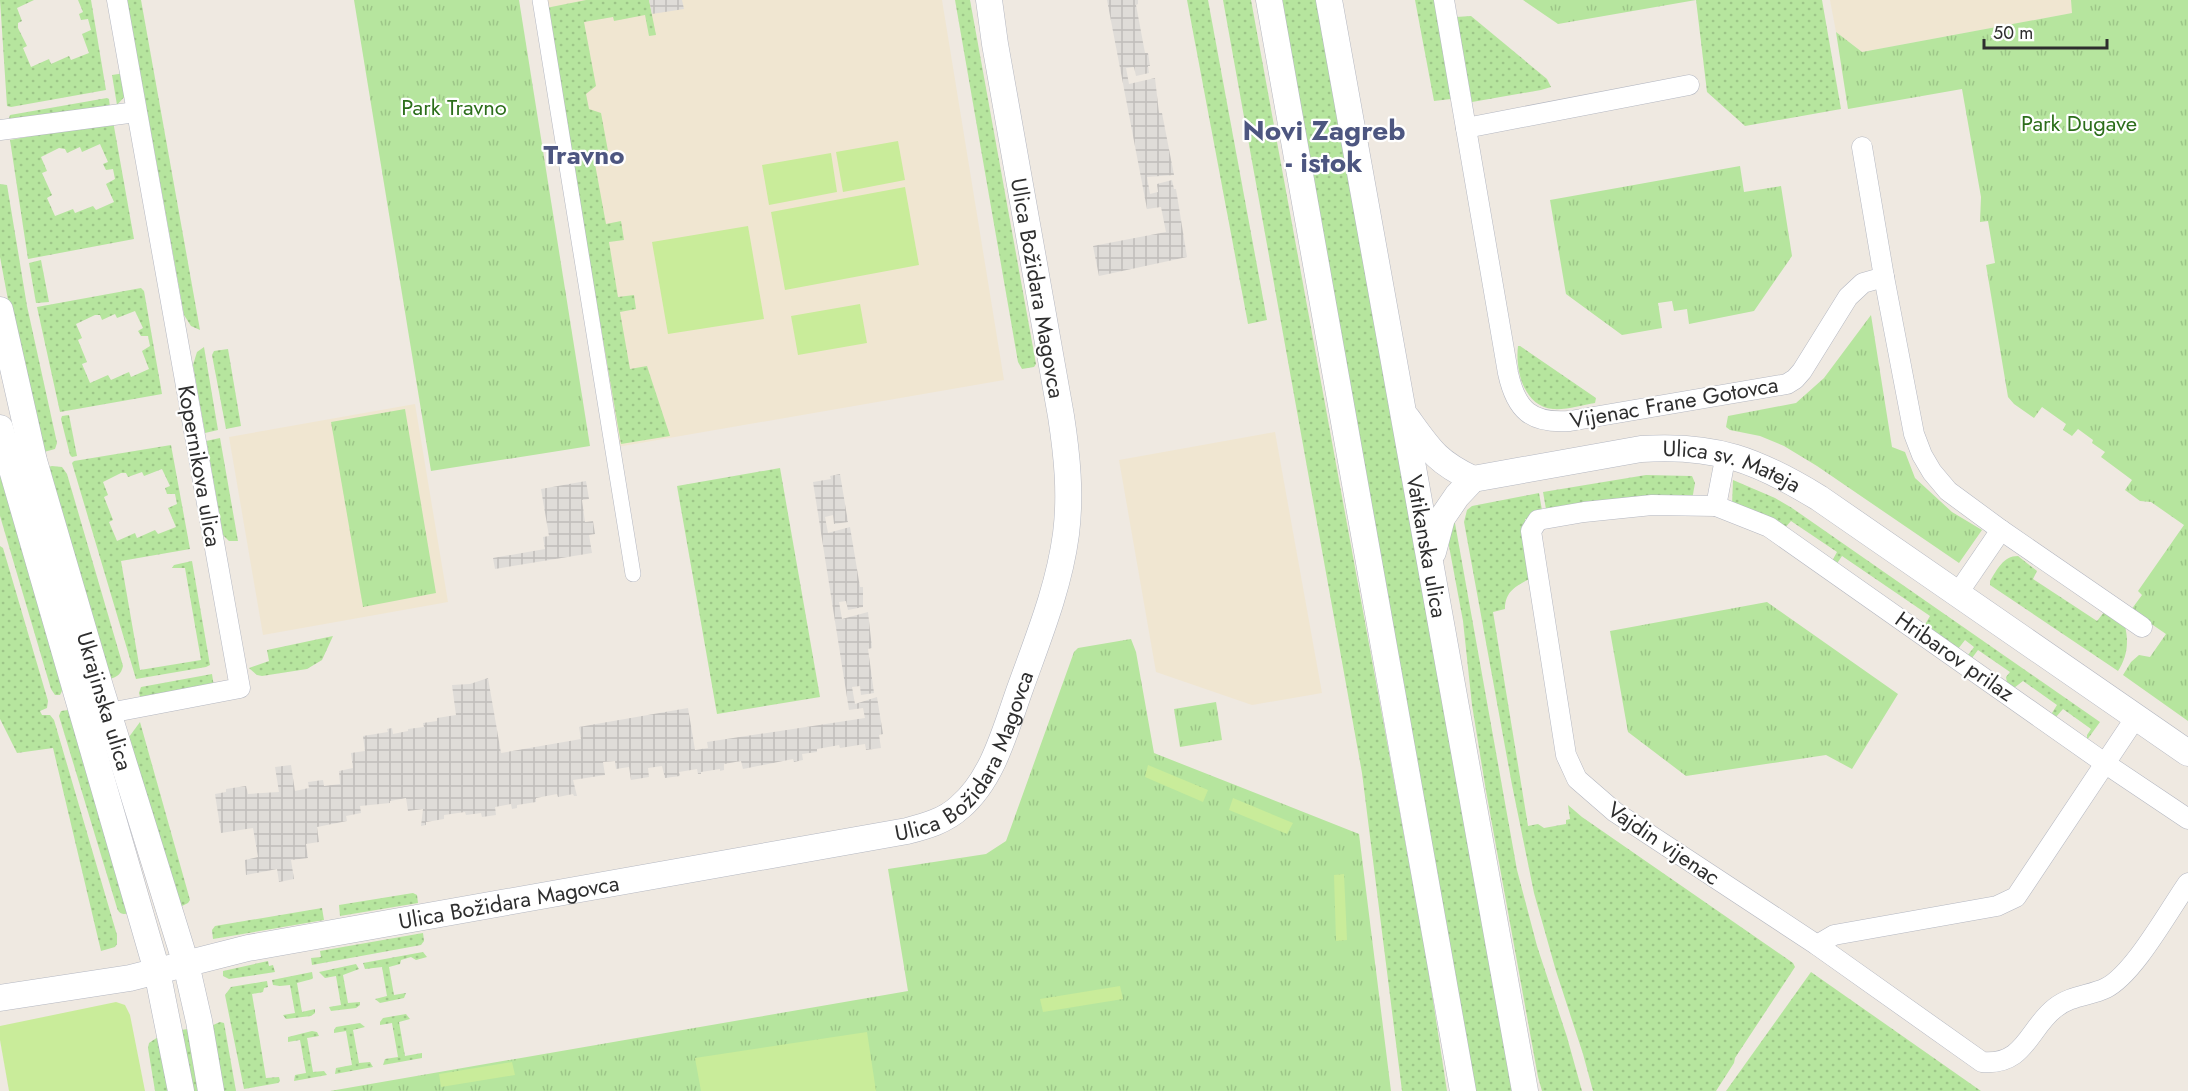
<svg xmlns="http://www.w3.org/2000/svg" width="2188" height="1091" font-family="Jost,sans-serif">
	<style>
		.education { fill: #f0e6d1 }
		.grass { fill: url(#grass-dots); fill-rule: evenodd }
		.park { fill: url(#park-tufts) }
		.pitch { fill: #c9ec9a }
		.plaza { fill: url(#plaza-grid) }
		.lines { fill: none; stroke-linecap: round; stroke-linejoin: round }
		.pedestrian-casing { stroke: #b4b7c1; stroke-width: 16 }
		.minor-casing { stroke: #b4b7c1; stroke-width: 21 }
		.tertiary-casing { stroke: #b4b7c1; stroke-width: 27 }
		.pedestrian { stroke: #fff; stroke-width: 15 }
		.minor { stroke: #fff; stroke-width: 20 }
		.tertiary { stroke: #fff; stroke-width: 26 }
		.labels { text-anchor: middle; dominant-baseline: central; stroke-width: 4.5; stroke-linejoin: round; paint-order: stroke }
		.park-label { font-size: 22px; fill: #2c6e1b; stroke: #fff }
		.street-label { font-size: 22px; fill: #2e2e2e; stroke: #fff }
		.quarter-label { font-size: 26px; font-weight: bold; fill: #4d5680; stroke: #fff }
		.district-label { font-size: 28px; font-weight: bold; fill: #4d5680; stroke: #fff }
	</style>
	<defs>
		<pattern id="grass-dots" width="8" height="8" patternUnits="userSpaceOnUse" patternTransform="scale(1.5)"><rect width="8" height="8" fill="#b6e59e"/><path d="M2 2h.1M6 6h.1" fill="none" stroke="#9dc588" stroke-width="1.8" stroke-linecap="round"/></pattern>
		<pattern id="park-tufts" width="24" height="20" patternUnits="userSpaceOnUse" patternTransform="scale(1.5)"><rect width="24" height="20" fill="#b6e59e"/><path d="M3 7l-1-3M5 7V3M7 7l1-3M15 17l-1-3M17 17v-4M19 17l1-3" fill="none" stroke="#9dc588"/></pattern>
		<pattern id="plaza-grid" width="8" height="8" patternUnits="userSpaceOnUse" patternTransform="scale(1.5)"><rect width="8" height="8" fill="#dfdcd8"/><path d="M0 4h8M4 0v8" fill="none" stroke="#c0bdba"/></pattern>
	</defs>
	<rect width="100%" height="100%" fill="#efe9e1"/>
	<g class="education">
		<path d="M546,0H942L1004,380L617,447Z"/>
		<path d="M1830,0H2071L2073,13L1862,52L1836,32Z"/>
		<path d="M415,404L448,602L263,635L229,437Z"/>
		<path d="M1275,432L1322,693L1252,705L1156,672L1119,460Z"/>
	</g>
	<g class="grass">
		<path d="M0,0H34L17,8L22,21L18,23V28L27,46L23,48L31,67L49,59L51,64L69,56L71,60L89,53L82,34L91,30L88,19L81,20L79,14L83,12L78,0H91L106,90L11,107L7,106Z"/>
		<path d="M127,0H141L200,330L191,326L184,315Z"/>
		<path d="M586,0H649L656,35L649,36L645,15L614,21L613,17L584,22L596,86L586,94L589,109L601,113L608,151L593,153L606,224L621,221L624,240L609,242L618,297L634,295L636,309L620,312L630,369L647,366L670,436L621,444L546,8Z"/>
		<path d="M955,0H970L1036,364L1034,367L1022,369L1018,362Z"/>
		<path d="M1187,0H1208L1267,320L1248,324Z"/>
		<path d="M1223,0H1251L1426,955L1447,1091H1402L1362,773Z"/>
		<path d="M1282,0H1317L1513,1091H1476Z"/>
		<path d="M1415,0H1434L1451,99L1434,101Z"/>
		<path d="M1696,0H1822L1841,109L1745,126L1707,92Z"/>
		<path d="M1471,16L1547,79L1551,87L1541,90L1472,102L1456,17Z"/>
		<path d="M125,73L126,95L117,105L112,75Z"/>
		<path d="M107,98L109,99L110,107L8,122L10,115Z"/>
		<path d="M113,121L134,239L28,259L10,140ZM100,144L108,162L103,164L106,170L113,169L115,179L106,184L114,202L96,210L93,206L75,213L73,209L55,216L47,198L52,195L42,173L47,171L41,157L59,148L65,149L67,153L80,147L82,152Z"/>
		<path d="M0,184L7,185L27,306L57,443L55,449L44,452L14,332L0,257Z"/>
		<path d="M41,260L49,302L36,303L29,263Z"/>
		<path d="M141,288L144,291L162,394L60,412L37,307ZM135,311L143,328L138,331L141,336H148L150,346L142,351L149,369L131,377L129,372L111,380L108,375L90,383L82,364L87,362L78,340L82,338L76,324L95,315H100L102,320L115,314L117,318Z"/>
		<path d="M1518,346H1520L1596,398L1595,403C1582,405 1567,410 1553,409C1524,407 1515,370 1518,346Z"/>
		<path d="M204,347L218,430L205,433L193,365L197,352Z"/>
		<path d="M228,349L241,426L226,429L212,355L214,351Z"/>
		<path d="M69,415L77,456L72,457L70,455L61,419L62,416Z"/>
		<path d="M220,438L238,541H229L223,535L207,444L206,441Z"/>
		<path d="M171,445L190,549L121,561L140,670L201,660L185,568H172L174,565L192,561L210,665L206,667L136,679L72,463L74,461ZM162,469L170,486L165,488L167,494H175L177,504L168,508L176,527L158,534L155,530L137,538L135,533L117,541L109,522L113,520L104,497L108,495L103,482L121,473H126L128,477L142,472L144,476Z"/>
		<path d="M52,466L62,467L67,474L123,666C121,674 118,677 109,679L48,467Z"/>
		<path d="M780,468L820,697L717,714L677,486Z"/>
		<path d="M0,473L63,689L60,695H55L51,689L0,516Z"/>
		<path d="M1646,475L1692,476L1695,483L1692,500L1547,515L1543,492Z"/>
		<path d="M1733,480L1775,498L1792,508L2100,722L2087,740V735L2091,729L2063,709L2056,717H2053L2052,713L2057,705L2023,681L2014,688L2007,683L2006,677L2010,672L1978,650L1972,658L1968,655L1974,647L1965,640L1958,649L1923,628L1930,616L1842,556L1836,565L1832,561L1837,552L1791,521L1784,529L1732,505Z"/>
		<path d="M1539,493L1543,516L1525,519L1534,566L1531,578C1516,586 1505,591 1505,609L1493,612L1528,826L1538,824L1544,828L1566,824V820L1570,819L1568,805L1582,817L1793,963L1795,967L1735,1058L1734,1063L1716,1091H1593L1583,1054L1556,971L1534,893L1512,785L1464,522L1467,510L1472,506Z"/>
		<path d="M1453,512L1517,870L1537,946L1567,1037L1582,1091H1542L1538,1077L1486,791L1472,705L1463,621L1449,546L1448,536Z"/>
		<path d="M0,546L3,548L48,701L47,708L40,711L42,715H50L54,720L117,935V944L115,947L101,951L53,748L17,753L0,719Z"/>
		<path d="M2018,556L2037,571L2033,579L2097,621L2105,611L2125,626C2129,643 2127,657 2118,671L1990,585V581C1997,570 2003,556 2018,556Z"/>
		<path d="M333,636L322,660L307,669L262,676L257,675L249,668L269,661L267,650Z"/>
		<path d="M212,674L214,687L141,700L139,693L141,687Z"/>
		<path d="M68,710L129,913C123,915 119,914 117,908L59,716L61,711Z"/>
		<path d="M140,722L190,900L188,903L178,908L129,737Z"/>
		<path d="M413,893L417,895L418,903L340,916L339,905Z"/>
		<path d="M322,908L324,920L213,939L212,930L215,926Z"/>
		<path d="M423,933L424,941L421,945L312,965L311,958L321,957L320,951Z"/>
		<path d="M423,952L427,957L416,960L411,957L401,960L400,964L389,967L394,995L406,993L404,998L380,1003L375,999L387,996L382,967L365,969L363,963Z"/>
		<path d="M268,961L269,966L273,965L275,972L229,979L223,976V971Z"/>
		<path d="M356,964L359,969L343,975L348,1003L360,1002V1005L356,1008L331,1011L329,1007L341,1005L336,976L325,978L319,972Z"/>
		<path d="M312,972L313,978L312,979L297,983L302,1012L315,1009V1013L311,1016L286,1019L283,1015L295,1013L290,985L280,986L273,985L272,980Z"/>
		<path d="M1811,972L1981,1091H1726Z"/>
		<path d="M267,981L268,987L264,988L263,992L252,994L266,1078L279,1077L280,1081L278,1083L244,1089L225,995L231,987Z"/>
		<path d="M406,1014L410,1019L399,1022L405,1056L422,1053V1058L383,1065L385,1059L398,1057L392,1023L380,1025V1022L383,1018Z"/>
		<path d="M220,1022L224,1023L236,1091H224L211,1026Z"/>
		<path d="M360,1023L365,1027L353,1030L359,1063L370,1062L373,1067L335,1074L336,1068L352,1065L346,1031L334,1033V1030L336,1027Z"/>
		<path d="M188,1029L200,1091H189L181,1030Z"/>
		<path d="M312,1031L317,1032L319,1036L307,1038L313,1072L324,1071L327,1075L294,1081L295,1075L306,1073L300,1040L288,1042V1037Z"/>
		<path d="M161,1035L172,1091H155L148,1048L149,1043Z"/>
	</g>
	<g class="park">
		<path d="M354,0H519L590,446L431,471Z"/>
		<path d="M1523,0H1696L1558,24Z"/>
		<path d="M2071,0H2188V721L2123,675L2131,662L2139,655L2150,657L2166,634L2131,610L2142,595L2138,591L2184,525L2151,502L2140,501L2125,490L2132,480L2101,457L2105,452L2092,443L2093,440L2078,429L2072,436L2063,430L2066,424L2042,407L2034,418L2014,404L2008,397L1986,265L1995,263L1988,221L1980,222L1981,197L1962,89L1848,109L1836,32L1862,52L2072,13Z"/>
		<path d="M1740,166L1744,192L1781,186L1792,256L1754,311L1689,324L1687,309L1674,311L1672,301L1658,303L1662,328L1622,335L1566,294L1550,200Z"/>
		<path d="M1871,315L1892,447L1905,452L1915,478L1952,512L1982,530L1959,563L1817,466L1784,446L1760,436L1730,430L1726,427L1728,416L1796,403L1824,378Z"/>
		<path d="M405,409L436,593L363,607L331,422Z"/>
		<path d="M1767,602L1898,694L1852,769L1826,755L1686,776L1628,732L1610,631Z"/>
		<path d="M1131,639L1136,652L1154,753L1359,834L1391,1091H330L908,991L888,869L986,854L1006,841L1074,652L1078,648Z"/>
		<path d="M1216,702L1222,740L1180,747L1174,709Z"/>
	</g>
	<g class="pitch">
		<path d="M898,141L905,180L843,192L836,152Z"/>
		<path d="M831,153L837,192L769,205L762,165Z"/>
		<path d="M905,187L919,265L785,290L771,212Z"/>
		<path d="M748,226L764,319L668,334L652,242Z"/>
		<path d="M860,304L867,343L798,355L791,316Z"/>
		<path d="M1148,765L1208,790L1203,802L1145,777Z"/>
		<path d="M1233,798L1293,823L1287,834L1229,810Z"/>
		<path d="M1344,874L1347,940L1336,941L1334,875Z"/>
		<path d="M1120,986L1123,999L1043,1012L1040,999Z"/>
		<path d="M116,1002L125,1005L130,1015L145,1091H9L0,1040V1026Z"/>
		<path d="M867,1032L876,1091H701L695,1058Z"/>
		<path d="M512,1062L515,1075L441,1087L439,1074Z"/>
	</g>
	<g class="plaza">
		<path d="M649,0H682L684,9L652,14Z"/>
		<path d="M1107,0H1138V4L1136,5L1145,53H1148L1150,66H1148L1149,73L1136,76L1134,67L1126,68L1129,84L1155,78L1159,113H1162L1174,175L1147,177L1150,194L1158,192L1157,184L1172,180L1174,189H1176L1187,257L1099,276L1093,246L1166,232L1161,207L1147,209Z"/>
		<path d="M840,474L848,522L834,524L833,515L825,517L828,533L850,527L860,587H863V607L848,610L846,601L839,602L842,619L868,612L872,648L868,649L874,693L861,695L860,686L852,687L855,704L877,697L883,734L879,735L881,748L866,750L865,744L840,748L839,745L834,746L817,749V752L802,754L803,760L794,762L793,759L743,769L741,761L724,764V770L720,771V769L701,772V774H698L697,769L679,772L680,776L665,778L662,766L648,768L649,777L631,780L629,767L616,769L615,761L603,762L605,775L573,780L577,796H574L573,794L558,797L557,794L536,798V802L517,805V808L512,809L511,804L495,807L496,815L482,817L481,813L466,815L465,812L444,815V819L426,822V825L421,826L423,809L408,811L406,798L390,801V803L360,806L361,813L346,816L347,821L317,827L319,842L306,844L308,858L291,860L294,879L279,882L277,869L246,875L245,860L258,857L253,828L221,833L215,794L226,792V789L246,786L248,794L279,792L275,767L291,765L295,791L309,788L308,782L323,780L324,786L340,784L339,771L353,768L351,753L365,751L363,736L388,732L387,729L392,728L393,734L408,731V729L424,727L423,723L437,721V718L456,715L452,685L470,684L488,678L501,753L581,739L579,727L688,708L695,750L708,748L707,742L865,718L863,708L849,710L813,482L831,479L830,476Z"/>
		<path d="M586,481L589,499L582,500L585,522L593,521L595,534L589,535L592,553L495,569L493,558L545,549L543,537L549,536L541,489Z"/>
	</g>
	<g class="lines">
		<defs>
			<path id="pedestrian" d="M540,0L633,574"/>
			<g id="minor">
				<path d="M1444,0L1508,373C1516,410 1531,424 1570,421L1787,384L1795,379L1802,371L1848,297L1863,283L1884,277"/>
				<path d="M1466,128L1689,85"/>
				<path d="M0,130L136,112"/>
				<path d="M1862,147L1884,277L1914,434L1922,455L1932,472L1948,491L2001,530L2142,627"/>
				<path d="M1726,454L1716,506L1652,505L1584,512L1538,520L1531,531L1566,755L1577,779L1615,812L1817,945L1982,1062C2025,1066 2028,1029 2055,1008C2071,995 2090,996 2106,988C2134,974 2169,910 2188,883"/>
				<path d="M1716,506L1769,527L2106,764L2188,819"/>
				<path d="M1958,593L2001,530"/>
				<path d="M109,713L240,688L117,0"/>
				<path d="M1817,945L1834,935L1997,906L2016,897L2136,717"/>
			</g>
			<g id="tertiary">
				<path d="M1269,0L1463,1091"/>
				<path id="s1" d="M1329,0L1525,1091"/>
				<path id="s2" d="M0,310L34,461L101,690L186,964L199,1021L211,1091"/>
				<path d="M1407,418C1430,450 1437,462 1473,479"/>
				<path d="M0,428L157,971L181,1091"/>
				<path id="s3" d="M1473,479L1641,449C1715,444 1757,460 1819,498L2188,753"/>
				<path d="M1433,552L1442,518L1457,496L1473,479"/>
				<path id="s4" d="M0,998L130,978L248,948L907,831C926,826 945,821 960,807C994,778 1006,727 1021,686C1039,636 1059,587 1066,534C1071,494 1067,455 1061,416L995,44L989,0"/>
			</g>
		</defs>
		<use href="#pedestrian" class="pedestrian-casing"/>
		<use href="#minor" class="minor-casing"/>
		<use href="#tertiary" class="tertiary-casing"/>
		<use href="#pedestrian" class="pedestrian"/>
		<use href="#minor" class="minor"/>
		<use href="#tertiary" class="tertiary"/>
	</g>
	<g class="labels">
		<g class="park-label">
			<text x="454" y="107">Park Travno</text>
			<text x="2079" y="123">Park Dugave</text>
		</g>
		<g class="street-label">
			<text transform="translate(1038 288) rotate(80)">Ulica Božidara Magovca</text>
			<text transform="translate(1674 402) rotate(-10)">Vijenac Frane Gotovca</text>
			<text transform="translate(200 466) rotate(80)">Kopernikova ulica</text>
			<text stroke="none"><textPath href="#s3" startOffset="264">Ulica sv. Mateja</textPath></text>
			<text stroke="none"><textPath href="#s1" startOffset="555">Vatikanska ulica</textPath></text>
			<text transform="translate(1955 656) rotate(35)">Hribarov prilaz</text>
			<text stroke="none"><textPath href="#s2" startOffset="405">Ukrajinska ulica</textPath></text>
			<text stroke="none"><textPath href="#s4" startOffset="1022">Ulica Božidara Magovca</textPath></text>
			<text transform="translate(1664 843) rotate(34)">Vajdin vijenac</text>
			<text stroke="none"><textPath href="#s4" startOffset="518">Ulica Božidara Magovca</textPath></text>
		</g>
		<g class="quarter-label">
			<text x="584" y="155">Travno</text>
		</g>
		<g class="district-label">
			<text x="1324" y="130">Novi Zagreb<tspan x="1324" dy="32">- istok</tspan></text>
		</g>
	</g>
	<path d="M1984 39v9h123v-9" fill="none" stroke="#2e2e2e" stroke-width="3"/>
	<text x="1993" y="39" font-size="18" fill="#2e2e2e" stroke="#ffffff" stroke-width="4.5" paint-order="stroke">50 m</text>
</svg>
